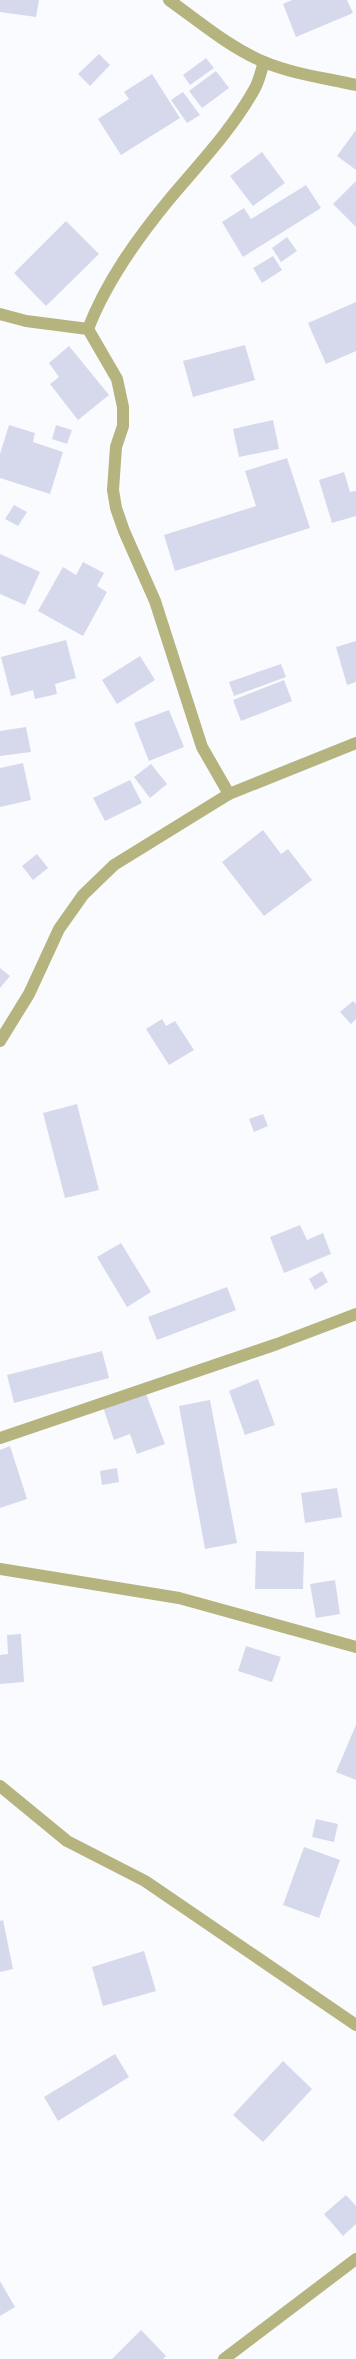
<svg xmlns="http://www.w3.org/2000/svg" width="356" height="2359" font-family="Lato,sans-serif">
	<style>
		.building { fill: #d6d9ec }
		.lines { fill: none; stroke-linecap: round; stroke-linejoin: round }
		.street { stroke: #b6b47e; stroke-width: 12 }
	</style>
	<rect width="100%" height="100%" fill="#fafbff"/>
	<g class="building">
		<path d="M0,0H39L36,17L0,12Z"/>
		<path d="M292,0H347L353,13L296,37L283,4Z"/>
		<path d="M99,54L110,65L90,86L78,74Z"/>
		<path d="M206,58L214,68L190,85L183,75Z"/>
		<path d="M216,71L229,88L202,108L189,91Z"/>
		<path d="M152,74L180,118L121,155L98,119L129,99L124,92Z"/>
		<path d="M183,92L200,115L187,123L171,100Z"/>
		<path d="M356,130V170L337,156Z"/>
		<path d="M262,152L285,183L253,206L230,176Z"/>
		<path d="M356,181V227L333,204Z"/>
		<path d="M306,185L321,208L243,257L222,222L244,208L251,219Z"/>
		<path d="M66,221L99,254L46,306L14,273Z"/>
		<path d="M287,237L297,251L281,262L272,248Z"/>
		<path d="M273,256L282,270L262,283L253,268Z"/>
		<path d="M356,302V351L326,364L308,323Z"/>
		<path d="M245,345L255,380L193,397L183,361Z"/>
		<path d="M69,346L109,395L78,420L50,384L59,377L49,363Z"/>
		<path d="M273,420L279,449L239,457L233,429Z"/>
		<path d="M9,425L35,433L33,442L63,452L50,494L0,478V454Z"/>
		<path d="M56,425L72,430L67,444L52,439Z"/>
		<path d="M287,458L310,528L175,571L164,535L256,506L245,471Z"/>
		<path d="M344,472L350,492L356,491V516L332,523L319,480Z"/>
		<path d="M14,505L27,512L18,526L5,519Z"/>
		<path d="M0,554L40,572L25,605L0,594Z"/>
		<path d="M83,562L104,573L97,586L107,592L83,636L38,611L63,567L76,575Z"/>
		<path d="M66,640L76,678L55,684L57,694L35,699L33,690L11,696L1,657Z"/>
		<path d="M356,641V682L347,685L336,647Z"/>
		<path d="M140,656L155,680L117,704L102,680Z"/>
		<path d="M281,664L286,677L234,696L229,682Z"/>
		<path d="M284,680L292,701L241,721L233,700Z"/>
		<path d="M169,710L184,747L149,761L134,723Z"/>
		<path d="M26,727L31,752L0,756V731Z"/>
		<path d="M23,763L31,800L0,807V768Z"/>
		<path d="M151,764L167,784L150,798L134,777Z"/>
		<path d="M130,780L142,803L105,821L93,798Z"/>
		<path d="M263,830L281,854L288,849L312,880L264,916L222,862Z"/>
		<path d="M37,854L48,868L33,880L22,866Z"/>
		<path d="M0,968L10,976L0,988Z"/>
		<path d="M353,1001L356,1004V1019L351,1024L340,1012Z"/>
		<path d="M162,1019L166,1026L175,1021L194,1050L169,1065L146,1029Z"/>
		<path d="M77,1104L99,1190L65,1198L43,1113Z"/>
		<path d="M263,1114L268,1126L254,1132L249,1119Z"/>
		<path d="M300,1225L307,1240L323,1233L331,1254L284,1273L270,1237Z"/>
		<path d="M121,1243L151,1292L127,1307L97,1257Z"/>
		<path d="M322,1271L328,1282L315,1290L309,1279Z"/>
		<path d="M227,1287L236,1310L157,1340L148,1317Z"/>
		<path d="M102,1351L109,1378L14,1403L7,1375Z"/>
		<path d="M258,1379L275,1425L245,1435L229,1391Z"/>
		<path d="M145,1391L165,1444L137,1454L130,1434L114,1440L103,1407Z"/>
		<path d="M210,1400L237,1543L205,1549L179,1406Z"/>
		<path d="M10,1446L27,1499L0,1508V1450Z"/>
		<path d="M117,1468L119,1482L102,1485L100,1471Z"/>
		<path d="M337,1488L342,1517L305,1523L301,1493Z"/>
		<path d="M256,1551L304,1552L303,1589H255Z"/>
		<path d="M335,1580L340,1614L316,1618L310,1584Z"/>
		<path d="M21,1634L24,1682L0,1684V1655L8,1654L7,1635Z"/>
		<path d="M246,1646L281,1657L272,1682L238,1671Z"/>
		<path d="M356,1725V1780L336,1772Z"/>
		<path d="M316,1819L338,1824L334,1842L312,1837Z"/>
		<path d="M304,1847L340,1860L319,1918L283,1905Z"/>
		<path d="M3,1920L13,1969L0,1972V1921Z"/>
		<path d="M144,1951L156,1991L103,2006L92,1967Z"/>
		<path d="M115,2054L129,2077L58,2121L44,2097Z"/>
		<path d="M283,2061L312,2089L263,2142L233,2115Z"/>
		<path d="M346,2195L356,2206V2224L343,2236L324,2214Z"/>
		<path d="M0,2281L15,2307L0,2316Z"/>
		<path d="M141,2330L166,2356L163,2359H112Z"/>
	</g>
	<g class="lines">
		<g class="street">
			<path d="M169,0C200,22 229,47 264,62C293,74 325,78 356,85"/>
			<path d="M0,314L26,321L88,329L117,379L123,407V426L116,447L113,490L116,508L124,531L155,601L202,747L229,794"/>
			<path d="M88,329C106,282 136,240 168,201C198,165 231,131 254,90C259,82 261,71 264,62"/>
			<path d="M0,1041L29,994L59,929L83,895L114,865L229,794L356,743"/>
			<path d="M0,1438L277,1344L356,1314"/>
			<path d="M0,1569L179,1598L356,1647"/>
			<path d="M0,1786L67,1841L145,1881L356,2025"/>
			<path d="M224,2359L356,2259"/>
		</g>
	</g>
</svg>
